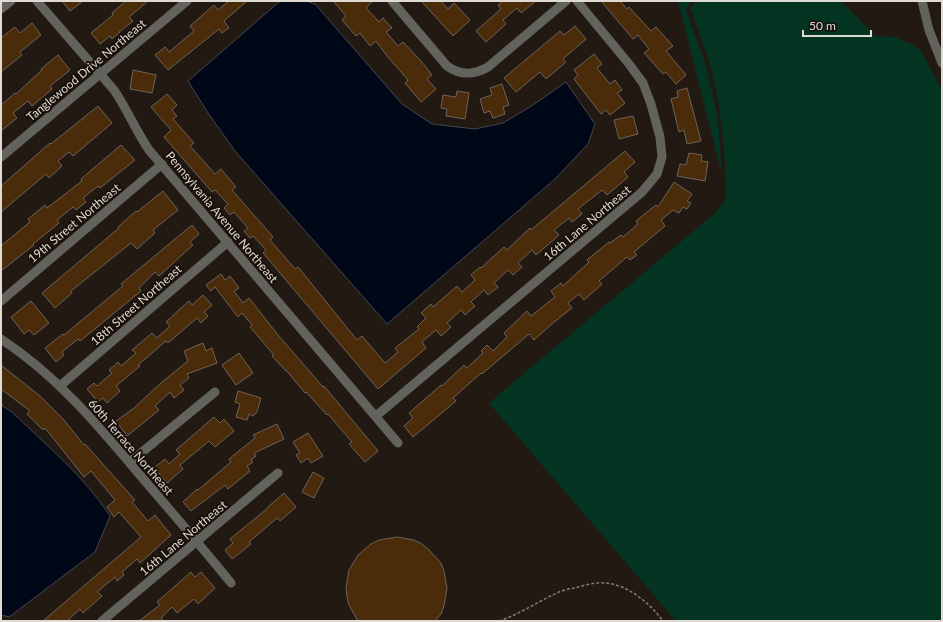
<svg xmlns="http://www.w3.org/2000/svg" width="943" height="622" font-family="Lato,sans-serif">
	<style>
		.green { fill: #033522 }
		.water { fill: #000818; stroke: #434751 }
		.building { fill: #4a2b0a; stroke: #6e635a }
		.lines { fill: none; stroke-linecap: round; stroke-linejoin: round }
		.path { stroke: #847d77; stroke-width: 1.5; stroke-dasharray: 3 2; stroke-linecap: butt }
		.minor { stroke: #62635d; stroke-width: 9 }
		.labels { text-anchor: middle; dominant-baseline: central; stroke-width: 4; stroke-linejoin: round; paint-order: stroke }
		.street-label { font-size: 12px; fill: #e0dad5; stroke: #181009 }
	</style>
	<rect width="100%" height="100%" fill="#221912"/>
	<g class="green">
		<path d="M678,1H692L688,5L686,10L707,69L718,119L722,175Z"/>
		<path d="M698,1H841L875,36L895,37L913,45L921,51L942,90V621H676L489,403L715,213L726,199C726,155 722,112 711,69C706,48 697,28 690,8Z"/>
	</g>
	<g class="water">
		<path d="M284,1H307L316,5L402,104L432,124L475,129L503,123L530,107L566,82L595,124L588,144L555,179L387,324L235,151L208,113L188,81L279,2Z"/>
		<path d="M1,405L12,412C46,445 84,476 110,516L95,552L9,617L1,615Z"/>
	</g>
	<g class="building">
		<path d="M62,1H83L70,11Z"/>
		<path d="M126,1H148L129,17L133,21L119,32H120L112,39L110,36L100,44L91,33L113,15L112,13Z"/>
		<path d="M229,1H247L224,21L229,28L222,33L219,29L168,70L155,55L165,47L169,52L194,31L190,26L214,5L218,10Z"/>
		<path d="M333,1H373L366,8L379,22L383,18L392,28L386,32L398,46L403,42L421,61L432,75L427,79L436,89L421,102L405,83L408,80L387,56L376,41L370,46L360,33L356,36L342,20L346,16Z"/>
		<path d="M421,1H441L448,9L454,3L470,20L453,36Z"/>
		<path d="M503,1H536L521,13L517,8L503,20L506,24L486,42L476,31L501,9L498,5Z"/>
		<path d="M601,1H620L627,9L629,7L651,31L656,27L673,46L666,51L686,75L676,84L666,72L663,74L644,53L649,49L638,35L633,39Z"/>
		<path d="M32,23L41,35L20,52L22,55L1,72V38L15,27L20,33Z"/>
		<path d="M575,26L586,39L563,59L566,62L546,79L540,72L516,92L504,78L560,31L564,35Z"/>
		<path d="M594,54L602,64L597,68L610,84L615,80L622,90L617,93L625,103L610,115L606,110L601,114L574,79L578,75L574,70Z"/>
		<path d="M58,55L70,70L50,86L52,89L32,106L28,101L13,113L17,118L1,131V105L15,93L16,94L42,70L41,69Z"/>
		<path d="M133,70L156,75L152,93L130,89Z"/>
		<path d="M502,84L509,105L503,107L505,114L493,118L490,111L484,113L480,99L492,95L490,88Z"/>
		<path d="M687,88L701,141L687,144L684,130L679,132L671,99L678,97L677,91Z"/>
		<path d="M457,91L469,93L465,119L446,116L447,109L441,108L443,95L456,97Z"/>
		<path d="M167,94L177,105L172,110L177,116L173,119L194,143L190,146L215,174L221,169L236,187L232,190L273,237L270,240L295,269L298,267L357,340L362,336L385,363L398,352L395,348L419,329L417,327L426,318L421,313L431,304L433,307L457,286L462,292L475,280L471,275L480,267L481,268L504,247L507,250L530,228L531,230L625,151L635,162L624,172L628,177L607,195L602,190L578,209L582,214L572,222L569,218L554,230L559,235L536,255L532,250L518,263L522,267L513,275L508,270L494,283L498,287L488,295L484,290L471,302L475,306L465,315L461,310L447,323L451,327L441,336L436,330L422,342L426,348L378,389L263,253L266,250L253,236L250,238L244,231L248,228L234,212L230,215L224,208L228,204L215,190L212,192L164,137L171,130L151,107Z"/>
		<path d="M98,106L112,123L73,156L69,152L58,161L62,166L49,178L46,174L1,212V186L50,143L51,144Z"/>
		<path d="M633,116L638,134L619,139L614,120Z"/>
		<path d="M121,145L135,160L100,188L98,186L83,198L86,202L76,210L73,207L57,220L59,223L33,244L34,245L1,271V246L30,222L28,219L45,205L47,208L82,181L81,179Z"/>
		<path d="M689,153L702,155L701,161L708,162L705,181L677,176L680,164L686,165Z"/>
		<path d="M674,182L692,194L687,201L691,203L687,209L683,207L679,213L673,210L661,220L665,226L634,252L637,255L630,260L627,257L599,281L602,284L584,300L579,294L568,303L572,308L553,323L534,340L529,334L482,374L481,373L453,398L456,401L413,437L404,426L413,418L409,413L441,385L442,386L464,365L467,368L483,353L481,351L487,345L493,351L507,337L504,333L527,311L531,316L555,297L551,291L561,283L563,286L589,262L587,260L609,242L610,243L621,235L623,237L638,224L636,221L656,205L658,207Z"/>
		<path d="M163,191L178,210L153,230L155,233L137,249L131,243L71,291L72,293L55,308L42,293L119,228L118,227L136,211L137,212Z"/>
		<path d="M192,225L199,234L190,242L193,245L159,276L155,272L139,288L141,291L80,341L78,339L62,352L64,355L56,362L45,348L63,334L64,335L123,286L121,284Z"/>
		<path d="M221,274L225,280L230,276L239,288L234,291L243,303L249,298L278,335L323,387L324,386L378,451L365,462L349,444L352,442L328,414L327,415L306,392L305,393L286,370V371L272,356L274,355L250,327L252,325L242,313L238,317L215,287L211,291L206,285Z"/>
		<path d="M203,295L212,305L204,312L208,316L201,323L197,318L168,343L166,341L138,365L140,366L116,386L120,391L107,403L103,398L98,402L87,389L94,383L97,386L112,373L109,370L118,362L121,366L136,353L132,350L152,333L157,338L170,326L166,322L179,310L189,301L192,305Z"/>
		<path d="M31,301L49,323L34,335L29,330L24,334L11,317Z"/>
		<path d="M203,343L206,351L212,348L217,363L187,374L189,378L180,385L184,390L174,398L170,392L155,406L159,410L127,436L116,421L133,409L162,382L188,361L184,351Z"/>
		<path d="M239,353L253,373L236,385L222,365Z"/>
		<path d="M1,365L40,396L64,420L84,445L85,444L135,500L132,502L148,521L155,515L171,535L140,563L137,559L122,572L124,575L117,581L115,577L97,592L102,596L83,613L80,609L67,621H43L141,537L119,512L114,517L107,507L115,500L91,471L84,477L45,428L43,430L27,414L30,411L1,389Z"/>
		<path d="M238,391L261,398L257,412L253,416L249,414L247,420L236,417L240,404L235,402Z"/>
		<path d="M214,417L220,423L224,419L234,431L215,447L209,441L180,465L183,469L167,483L154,468L165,459L169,464L180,454L176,450Z"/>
		<path d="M277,424L284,439L254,453L256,456L251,460L253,462L247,466L250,471L228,489L225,485L191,511L183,502L197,489L198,490L231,462L229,459L255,438L253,435Z"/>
		<path d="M308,433L323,456L311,463L308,458L301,463L296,455L300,453L293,442Z"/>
		<path d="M313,472L324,478L314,498L302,492Z"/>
		<path d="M284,493L296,507L280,521L277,518L249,542L251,544L232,559L225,550L233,543L230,539L268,508V507Z"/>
		<path d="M397,537L414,540L422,544L429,550L441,563L444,571L447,588L444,606L441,614L435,621H358L349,605L347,597L346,588L349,570L358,555L371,544L379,540Z"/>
		<path d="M191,572L195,577L201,572L215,588L198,604L194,599L177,613L172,607L161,618L164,621H139L160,605L157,602Z"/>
	</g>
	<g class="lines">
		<path class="path" d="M499,621C520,614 537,602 557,593C562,590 569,589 575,588C582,586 591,583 599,583C624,581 649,602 663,621"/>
		<g class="minor">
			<path d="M37,1L114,90C127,109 136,131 149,150L398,443"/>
			<path d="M392,1L447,66C461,76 474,75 488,67L566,1"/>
			<path d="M922,1L929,30L942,63"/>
			<path d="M1,9L11,1"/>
			<path d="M1,157L187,1"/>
			<path d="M1,301L162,164"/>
			<path d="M1,339C56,375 97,424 139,474C170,510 201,546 231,583"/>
			<path d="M60,386L228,242"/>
			<path d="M376,416L642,192L657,174L662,157L660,137L651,104L643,83L629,64L577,1"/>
			<path d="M130,462L215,392"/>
			<path d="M102,621L278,473"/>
		</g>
	</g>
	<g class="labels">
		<g class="street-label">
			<text transform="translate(86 70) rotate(-40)">Tanglewood Drive Northeast</text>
			<text transform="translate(222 217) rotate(50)">Pennsylvania Avenue Northeast</text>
			<text transform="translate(74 223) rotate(-40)">19th Street Northeast</text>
			<text transform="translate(587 223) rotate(-40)">16th Lane Northeast</text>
			<text transform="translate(136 305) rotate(-41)">18th Street Northeast</text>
			<text transform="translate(131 447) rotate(49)">60th Terrace Northeast</text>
			<text transform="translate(183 538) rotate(-40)">16th Lane Northeast</text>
		</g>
	</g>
	<rect width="943" height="622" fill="none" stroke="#e0dad5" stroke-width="4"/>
	<path d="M803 30v6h68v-6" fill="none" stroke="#e0dad5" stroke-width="2"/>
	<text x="809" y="30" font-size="12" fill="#e0dad5" stroke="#181009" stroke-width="3" paint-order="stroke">50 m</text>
</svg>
